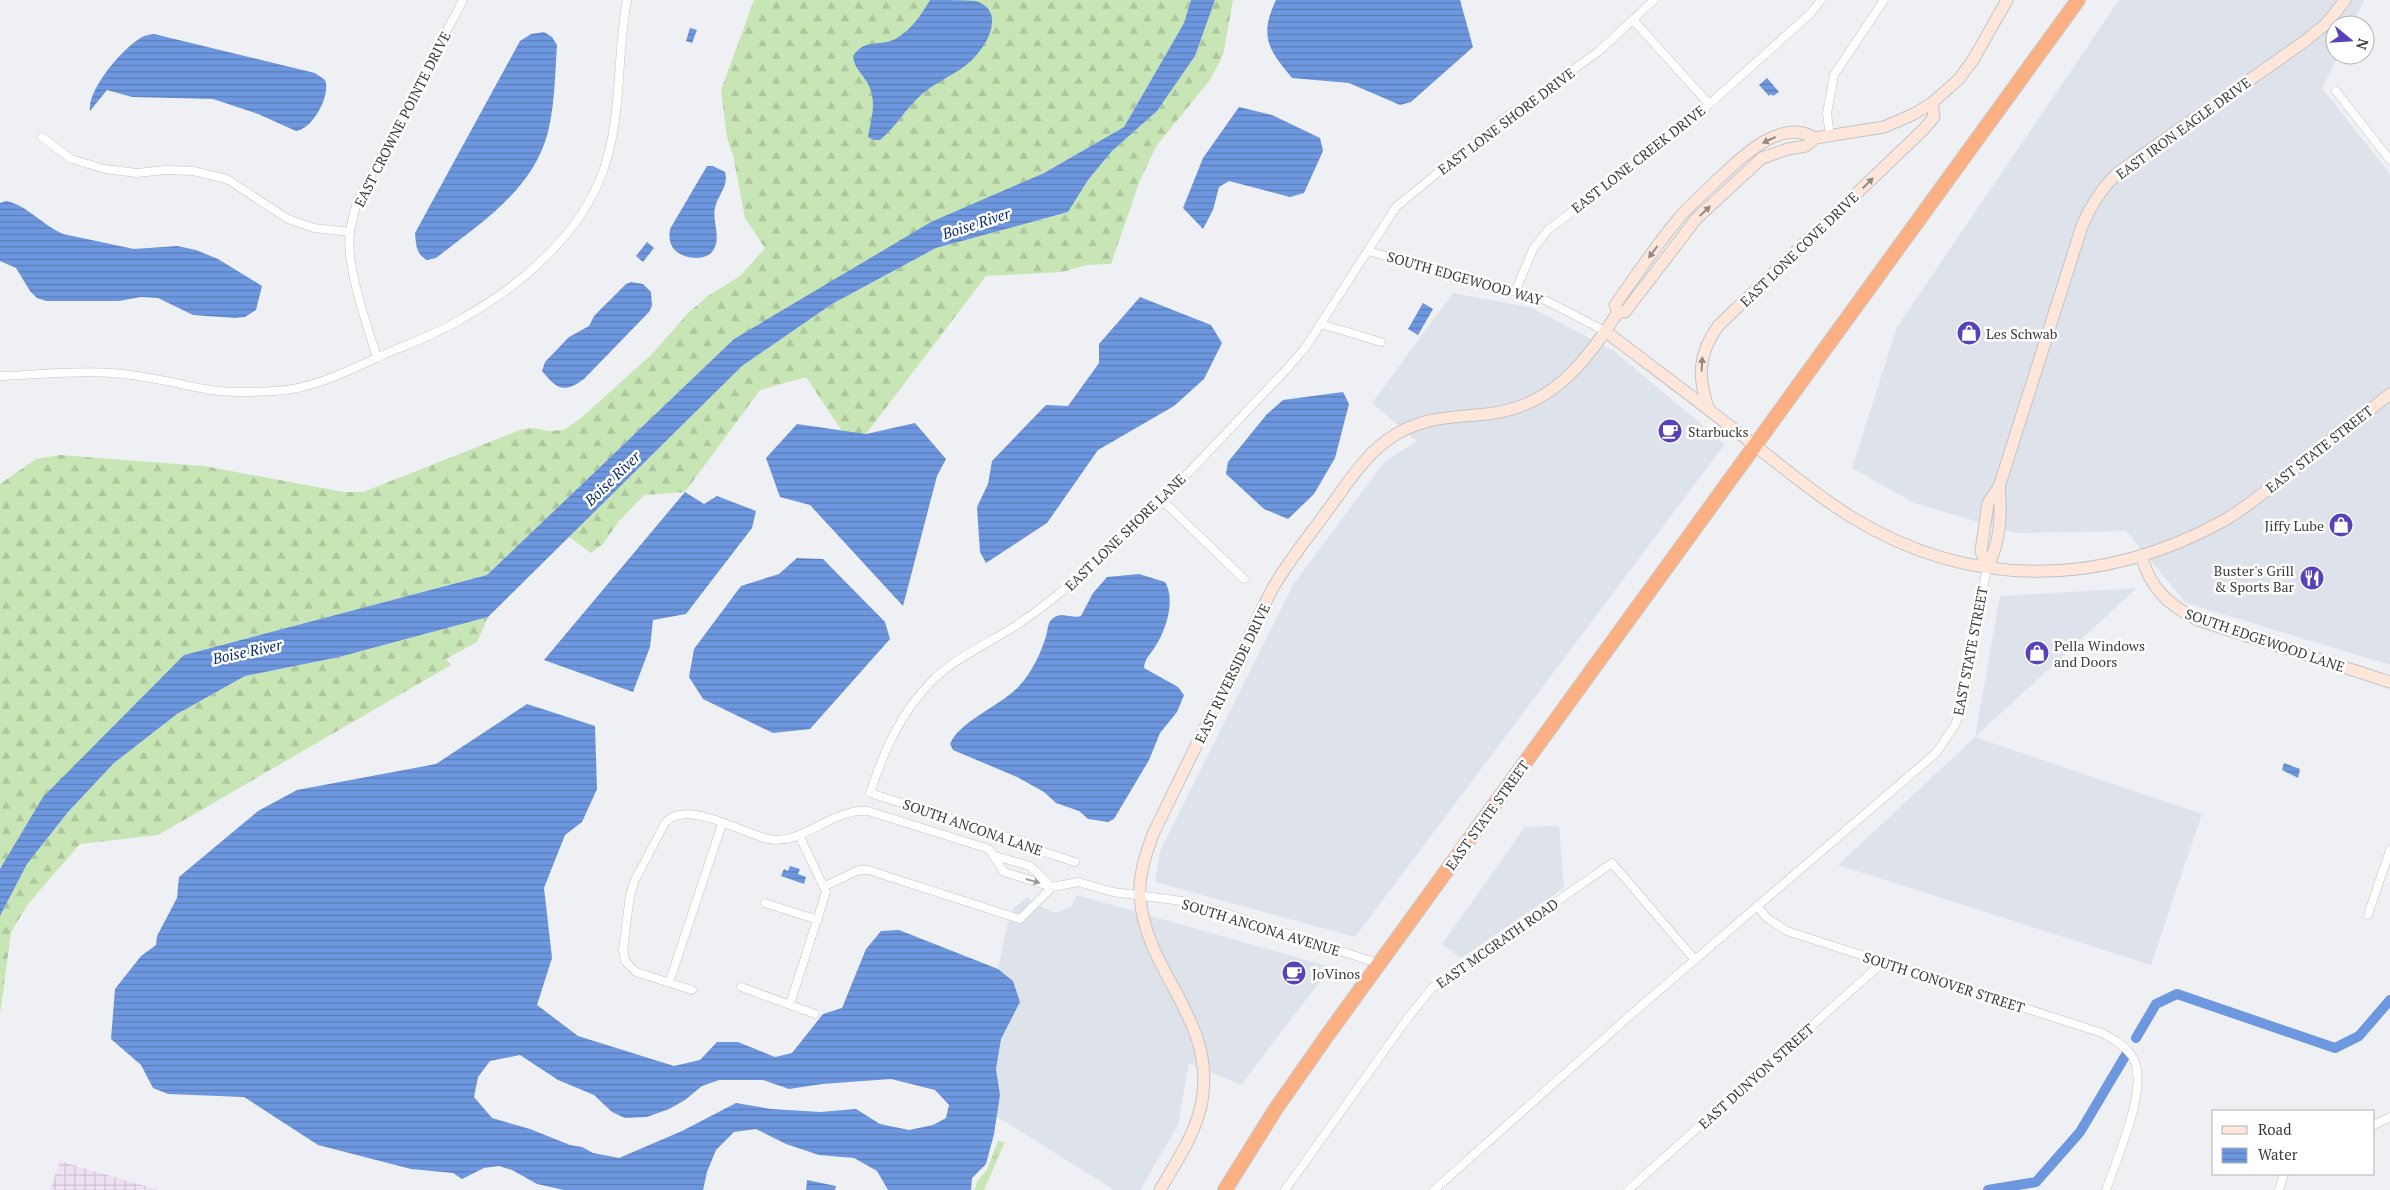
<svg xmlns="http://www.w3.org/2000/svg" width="2390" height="1190" font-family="'PT Serif',serif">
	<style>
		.built { fill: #dee3eb }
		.industrial { fill: url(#industrial-grid) }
		.grass { fill: url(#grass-tufts) }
		.forest { fill: url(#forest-firs) }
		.water { fill: url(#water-rules); fill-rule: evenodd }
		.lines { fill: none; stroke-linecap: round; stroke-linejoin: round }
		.canal { stroke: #6d97df; stroke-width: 10 }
		.street-casing { stroke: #c3c4c6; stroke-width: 9 }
		.secondary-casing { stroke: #c3c4c6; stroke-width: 13 }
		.highway-casing { stroke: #cccccd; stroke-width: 16 }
		.street { stroke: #fff; stroke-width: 8 }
		.secondary { stroke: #fee7da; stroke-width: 11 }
		.highway { stroke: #fab083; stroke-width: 14 }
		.oneway { fill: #938984 }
		.oneway2 { fill: #9d9e9e }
		.labels { text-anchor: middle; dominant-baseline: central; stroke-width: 5; stroke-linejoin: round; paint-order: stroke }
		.street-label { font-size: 14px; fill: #3b3c3d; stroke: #fff }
		.poi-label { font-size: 14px; fill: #3b3c3d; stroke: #fff; text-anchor: start }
		.water-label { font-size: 15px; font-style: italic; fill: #0a2e6e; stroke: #fff }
	</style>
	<defs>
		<pattern id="industrial-grid" width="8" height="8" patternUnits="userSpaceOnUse" patternTransform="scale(1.25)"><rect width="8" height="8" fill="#efe1f4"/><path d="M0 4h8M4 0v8" fill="none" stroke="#cec2d2"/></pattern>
		<pattern id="grass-tufts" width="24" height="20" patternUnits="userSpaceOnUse" patternTransform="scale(1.25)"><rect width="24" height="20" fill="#c8e6b5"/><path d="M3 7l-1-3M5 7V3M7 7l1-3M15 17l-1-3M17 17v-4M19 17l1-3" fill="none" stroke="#adc69d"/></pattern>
		<pattern id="forest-firs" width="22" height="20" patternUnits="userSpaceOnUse" patternTransform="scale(1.25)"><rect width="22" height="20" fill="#c8e6b5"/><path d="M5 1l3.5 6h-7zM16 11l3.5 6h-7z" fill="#adc69d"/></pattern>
		<pattern id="water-rules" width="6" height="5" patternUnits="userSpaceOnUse" patternTransform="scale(1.25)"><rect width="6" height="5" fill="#6d97df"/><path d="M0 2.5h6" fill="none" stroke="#5b7cb6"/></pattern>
	</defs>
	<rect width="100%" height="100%" fill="#eff0f3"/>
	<g class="built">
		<path d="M2119,0H2364L2352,25H2335V55H2339L2322,88L2390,174V665L2186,603L2126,531L2016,533L1914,503L1852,468L1897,327Z"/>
		<path d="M1453,293L1532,308L1614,351L1725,444L1355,937L1155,882L1160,851L1293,585L1384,462L1417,441L1372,403Z"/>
		<path d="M2137,588L1975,737L2202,814L2151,965L1838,865L1975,737L2000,596Z"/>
		<path d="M1559,826L1564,888L1461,958L1442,944L1525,827Z"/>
		<path d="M1077,895L1331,967L1241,1085L1189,1063L1178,1125L1140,1190H1114L996,1116L1000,1095L996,1069L1001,1039L1020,1002L1013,981L998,969L1008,922L1014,908L1028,897L1035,904L1055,913L1071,907Z"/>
	</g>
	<path class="industrial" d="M60,1161L158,1190H50Z"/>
	<path class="grass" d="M998,1141L1005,1142L984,1190H975L977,1181L987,1170Z"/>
	<g class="forest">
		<path d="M754,0H1191L1184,23L1124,127L1044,173L734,339L487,575L184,655L0,869V484L36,459L60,455L204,466L344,492H363L520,430L532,428L549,431L564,430L581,418L652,354L688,313L708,296L740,276L765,248L745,218L733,155L727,138L721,90Z"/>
		<path d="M1215,0H1233L1223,55L1210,80L1157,145L1140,180L1111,264L1087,265L1062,272L986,276L866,434L842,431L806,377L760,390L685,492L644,495L619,521L603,544L591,553L569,537L742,366L832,304L936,248L1068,212L1088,180L1112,151L1157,111L1195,56Z"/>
		<path d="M488,617L477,642L446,659L451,665L158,835L80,844L28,904L11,932L0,1015V916L27,864L66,814L114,763L177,714L245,676L339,657Z"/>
	</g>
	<g class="water">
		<path d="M930,0C944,0 964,0 976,1C1006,11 988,45 972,60C957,74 937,81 921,95C906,108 896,127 880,140H874L868,137C871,119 877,104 869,86C864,75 854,69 853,56C866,37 880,48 897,38C913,28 921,15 930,0Z"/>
		<path d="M1191,0H1215L1195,56L1157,111L1112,151L1088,180L1068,212L936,248L832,304L742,366L488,617L339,657L245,676L177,714L114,763L68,812L27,864L0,916V869L43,797L184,655L487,575L734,339L931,222L1044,173L1124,127L1184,23Z"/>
		<path d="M1276,0H1460L1473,47L1411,102L1400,105L1349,83L1292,78C1268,49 1259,36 1276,0Z"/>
		<path d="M690,28L697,30L692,43L686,41Z"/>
		<path d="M544,32L552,37L557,45C555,73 555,104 548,132C533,190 481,223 436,258L427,260C416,254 416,245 415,233L520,41L531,34Z"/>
		<path d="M154,34L315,73L325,80C331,95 313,129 296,131L258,114L213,99L132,97L107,90L90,111C87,89 124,47 142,37C145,35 150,35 154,34Z"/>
		<path d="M1767,78L1779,92L1773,96L1771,94L1769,96L1759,85Z"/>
		<path d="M1239,107L1272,115L1320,138L1323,151L1304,193L1290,197L1229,181L1219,187L1213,210L1203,229L1183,208L1203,158Z"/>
		<path d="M707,166H713L725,172C729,187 718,194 715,208C712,221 721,236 714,249C707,263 681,259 673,248C669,242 669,236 670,229Z"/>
		<path d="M6,201C25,204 44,226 63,234L134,249L177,246L196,250L218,259L262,286L256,310L245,317L235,318L193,315L158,298L141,297L119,301H46L37,298L30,291L16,268L0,261V203Z"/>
		<path d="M647,242L654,248L643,262L636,256Z"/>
		<path d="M631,282L643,284L651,292L652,306L649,312L584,379C563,394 557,389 542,371L545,362L569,337L589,326L594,316L626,284Z"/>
		<path d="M1140,297L1211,325L1222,343L1204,379L1174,406L1098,450L1047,523L986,563L980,552L977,507L988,484L992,461L1046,405L1068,406L1099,363V344Z"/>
		<path d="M1423,303L1433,309L1418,335L1408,329Z"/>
		<path d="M1343,392L1349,404L1335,458L1314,494L1288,519L1264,509L1226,474L1228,462L1267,414L1283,400Z"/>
		<path d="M915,423L946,459L937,476L903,606L810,505L780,497L766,458L797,424L866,434Z"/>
		<path d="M685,492L704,504L717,496L756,511L752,528L686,614L653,620L650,647L633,692L544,660Z"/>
		<path d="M797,558L823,559L885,622L890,639L810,729L773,733L703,699L689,677L694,649L741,586L779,574Z"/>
		<path d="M1139,574L1165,582C1176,600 1166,630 1155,647C1150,655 1145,658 1144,668L1178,687L1184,695L1177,712L1160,733L1149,760L1114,819L1108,822L1088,819L1079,811L1056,803L1044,792L1017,777L953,750L950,744C959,722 997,707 1015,690C1029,678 1041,654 1046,636C1048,630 1047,624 1052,619C1060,611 1072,619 1081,616L1093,593L1107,577Z"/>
		<path d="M527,704L595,726L597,789L582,822L565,835L544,888L552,958L537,1005L578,1036L674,1066L700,1060L717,1042H738L775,1057L792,1053L823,1014L842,1008L866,949L881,931L899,930L998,969L1013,981L1020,1002L1001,1039L996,1069L1000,1095L994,1134L986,1164L972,1178L971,1190H888L877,1171L854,1158L819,1155L786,1144L756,1129L734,1132L716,1150L707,1172L703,1190H564L537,1184L512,1170L499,1166L484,1168L462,1179L453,1173L411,1169L318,1145L244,1097L168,1094L153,1088L141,1065L111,1039L115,989L141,956L156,945L157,936L177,898L179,877L258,811L297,790L436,764ZM520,1055L558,1080L594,1095L612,1112L625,1118L647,1117L669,1109L685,1100L702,1086L719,1080H763L789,1089L822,1084L891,1079L935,1090L949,1105L946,1118L933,1125L909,1130L880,1124L856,1109L820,1112L771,1109L736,1103L682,1131L619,1158L593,1153L582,1147L570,1145L530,1129L492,1118L474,1097L478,1077L490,1061Z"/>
		<path d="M2284,763L2300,769L2298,778L2282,770Z"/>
		<path d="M790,866L800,869L798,874L806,877L804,884L781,876L784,869L788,871Z"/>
		<path d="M807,1180L836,1186L835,1190H806Z"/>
	</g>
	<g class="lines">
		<g class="canal">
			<path d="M2136,1038L2156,1004L2177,994L2335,1048L2359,1036L2390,1000"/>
			<path d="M1988,1190L2036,1182L2080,1132L2127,1053"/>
		</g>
		<defs>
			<g id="street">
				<path d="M1633,20L1709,104"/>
				<path d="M2336,91L2390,160"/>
				<path d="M42,137L71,159L105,169L137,173L165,170L193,171L227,179L288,219L314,228L350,232"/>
				<path d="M1830,137L1827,113L1834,75L1884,0"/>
				<path d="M1369,251L1468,282L1537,296L1605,331"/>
				<path d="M1516,290L1533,249L1548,230L1688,123L1810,14L1821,0"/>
				<path d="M1321,324L1381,342"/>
				<path d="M377,358C367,324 345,265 350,231C352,220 355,208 359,198L463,0"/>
				<path d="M0,376C37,375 75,370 112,373C146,375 177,384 210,390C230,393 255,392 275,391C313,389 350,370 385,354C411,343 439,333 463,318C520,286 578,237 602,174C623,119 616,58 627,0"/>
				<path d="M1161,499L1244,579"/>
				<path d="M1075,862L1032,848L1030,844L870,793C884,751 900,713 932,681C956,657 989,643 1017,625C1047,605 1073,582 1100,558C1166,500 1225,433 1286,370L1305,348L1396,207L1502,120L1598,52L1654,0"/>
				<path d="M825,886L859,870H868L1020,919L1052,887L1078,882L1113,892L1182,901L1222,912L1380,964"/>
				<path d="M765,903L818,920"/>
				<path d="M1757,906L1767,918L1787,931L2102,1033C2113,1039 2124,1045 2132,1056C2151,1084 2116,1160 2106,1190"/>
				<path d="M2368,915L2390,850"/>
				<path d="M669,983L722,824"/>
				<path d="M741,987L815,1014"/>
				<path d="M692,990L636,972L625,961L623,950L630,895L635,880L665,823C686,798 743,834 769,839C802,846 832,808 868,811L989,849L1004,872L1052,887L1030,866L995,856"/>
				<path d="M790,1004L826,892L799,835"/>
				<path d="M2374,1125L2390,1117"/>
				<path d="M1285,1190L1407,1019L1432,988L1612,863L1695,960"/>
				<path d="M1434,1190L1634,1012L1936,753L1955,725L1962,707L1987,567"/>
				<path d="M1628,1190L1883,962"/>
				<path d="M2279,1190L2284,1174"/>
			</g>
			<g id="secondary">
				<path d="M1618,312H1625L1696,219L1762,158L1788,149L1806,146L1815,138L1884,127L1914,114L1932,103L1959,79L1973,60L2007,0"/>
				<path d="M1618,312L1615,305C1636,276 1656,245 1679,218C1689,206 1702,195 1714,183C1738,161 1779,116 1815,138"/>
				<path d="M1605,331C1655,369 1705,406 1754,445C1787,470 1818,497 1853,518C1971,590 2103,587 2223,521C2248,507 2270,487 2293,470C2325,444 2358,419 2390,394"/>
				<path d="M1709,410C1697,377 1698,353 1719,325L1924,129L1934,117L1932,103"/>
				<path d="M1999,487L2082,226C2091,205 2102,187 2120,171L2305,41L2327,23L2345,0"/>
				<path d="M1999,487C2002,513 2000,545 1987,567L1981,551L1988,503Z"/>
				<path d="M2141,555C2150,588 2168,605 2198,620L2390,682"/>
				<path d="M1160,1190C1176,1162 1196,1134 1202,1101C1216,1019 1147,975 1140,898C1138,877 1146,852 1154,832C1182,775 1209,719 1237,662C1251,635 1262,606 1277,581C1293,555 1313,531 1330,507C1347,484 1363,458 1386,441C1420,416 1448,418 1487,414C1552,407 1585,363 1618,312"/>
			</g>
			<path id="highway" d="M1225,1190L1275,1110L1326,1037L2078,0"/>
		</defs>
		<use href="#street" class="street-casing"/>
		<use href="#secondary" class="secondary-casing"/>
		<use href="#highway" class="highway-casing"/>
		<use href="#street" class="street"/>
		<use href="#secondary" class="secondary"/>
		<use href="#highway" class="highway"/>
	</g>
	<defs><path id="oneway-solid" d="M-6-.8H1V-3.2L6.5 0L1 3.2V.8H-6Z" transform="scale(1.25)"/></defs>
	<g class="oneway">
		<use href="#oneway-solid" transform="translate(1769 140) rotate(155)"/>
		<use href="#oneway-solid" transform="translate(1868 183) rotate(-44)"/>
		<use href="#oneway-solid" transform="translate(1705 211) rotate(-43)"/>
		<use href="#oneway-solid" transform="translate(1653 252) rotate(127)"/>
		<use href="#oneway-solid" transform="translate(1702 364) rotate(-87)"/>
	</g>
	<use class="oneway2" href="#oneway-solid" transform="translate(1033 881) rotate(16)"/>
	<defs>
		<symbol id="shop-disc" viewBox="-11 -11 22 22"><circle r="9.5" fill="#5742ba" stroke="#fff"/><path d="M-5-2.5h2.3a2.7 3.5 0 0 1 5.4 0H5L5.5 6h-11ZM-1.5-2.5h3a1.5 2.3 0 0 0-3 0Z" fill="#fff"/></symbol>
		<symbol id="cafe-disc" viewBox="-11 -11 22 22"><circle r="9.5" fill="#5742ba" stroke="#fff"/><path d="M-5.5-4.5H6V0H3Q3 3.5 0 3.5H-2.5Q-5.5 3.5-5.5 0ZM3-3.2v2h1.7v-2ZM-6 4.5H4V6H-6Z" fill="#fff"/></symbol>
		<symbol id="restaurant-disc" viewBox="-11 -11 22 22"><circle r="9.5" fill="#5742ba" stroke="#fff"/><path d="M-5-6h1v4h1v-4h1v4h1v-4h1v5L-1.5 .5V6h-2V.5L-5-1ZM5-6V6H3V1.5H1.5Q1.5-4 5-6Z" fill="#fff"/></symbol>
	</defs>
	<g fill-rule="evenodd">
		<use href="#shop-disc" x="1955" y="319" width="28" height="28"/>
		<use href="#cafe-disc" x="1656" y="417" width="28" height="28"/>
		<use href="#shop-disc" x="2327" y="511" width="28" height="28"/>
		<use href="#restaurant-disc" x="2298" y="564" width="28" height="28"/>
		<use href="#shop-disc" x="2023" y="639" width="28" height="28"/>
		<use href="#cafe-disc" x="1280" y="959" width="28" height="28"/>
	</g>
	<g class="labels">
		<g class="street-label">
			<text transform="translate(402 119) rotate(-63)">EAST CROWNE POINTE DRIVE</text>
			<text transform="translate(1506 121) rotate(-37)">EAST LONE SHORE DRIVE</text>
			<text transform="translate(2183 128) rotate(-36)">EAST IRON EAGLE DRIVE</text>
			<text transform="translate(1638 159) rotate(-38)">EAST LONE CREEK DRIVE</text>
			<text transform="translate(1799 249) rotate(-44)">EAST LONE COVE DRIVE</text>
			<text transform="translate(1465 278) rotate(16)">SOUTH EDGEWOOD WAY</text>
			<text transform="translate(2319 449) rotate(-38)">EAST STATE STREET</text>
			<text transform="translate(1125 532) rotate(-44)">EAST LONE SHORE LANE</text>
			<text transform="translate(2265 640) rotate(19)">SOUTH EDGEWOOD LANE</text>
			<text transform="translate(1970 651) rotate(-79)">EAST STATE STREET</text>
			<text transform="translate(1232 673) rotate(-64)">EAST RIVERSIDE DRIVE</text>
			<text transform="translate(1487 815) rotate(-54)">EAST STATE STREET</text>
			<text transform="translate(973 827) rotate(19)">SOUTH ANCONA LANE</text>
			<text transform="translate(1261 927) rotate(17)">SOUTH ANCONA AVENUE</text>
			<text transform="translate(1497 943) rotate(-35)">EAST MCGRATH ROAD</text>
			<text transform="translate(1944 982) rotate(18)">SOUTH CONOVER STREET</text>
			<text transform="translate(1756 1076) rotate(-42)">EAST DUNYON STREET</text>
		</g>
		<g class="poi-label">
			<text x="1986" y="333">Les Schwab</text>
			<text x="1688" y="431">Starbucks</text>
			<text x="2324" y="525" text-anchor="end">Jiffy Lube</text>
			<text x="2294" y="570" text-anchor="end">Buster's Grill<tspan x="2294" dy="16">&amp; Sports Bar</tspan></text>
			<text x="2054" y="645">Pella Windows<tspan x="2054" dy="16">and Doors</tspan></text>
			<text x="1312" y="973">JoVinos</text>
		</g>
		<g class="water-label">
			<text transform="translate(976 223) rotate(-18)">Boise River</text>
			<text transform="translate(612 478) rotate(-44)">Boise River</text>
			<text transform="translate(247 651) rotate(-12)">Boise River</text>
		</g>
	</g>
	<rect x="2212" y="1110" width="162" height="65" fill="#ffffff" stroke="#b1b1b1"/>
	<rect x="2222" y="1126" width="25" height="8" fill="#fee7da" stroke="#b1b1b1"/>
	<text x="2258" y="1135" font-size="15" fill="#3b3c3d">Road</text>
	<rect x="2222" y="1148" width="25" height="15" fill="url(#water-rules)" stroke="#b1b1b1"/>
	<text x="2258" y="1160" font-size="15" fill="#3b3c3d">Water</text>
	<g transform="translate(2350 40) rotate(108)"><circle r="24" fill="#ffffff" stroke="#b1b1b1"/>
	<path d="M0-4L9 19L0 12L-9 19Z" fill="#5742ba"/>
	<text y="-8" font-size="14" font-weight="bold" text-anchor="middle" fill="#3b3c3d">N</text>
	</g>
</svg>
